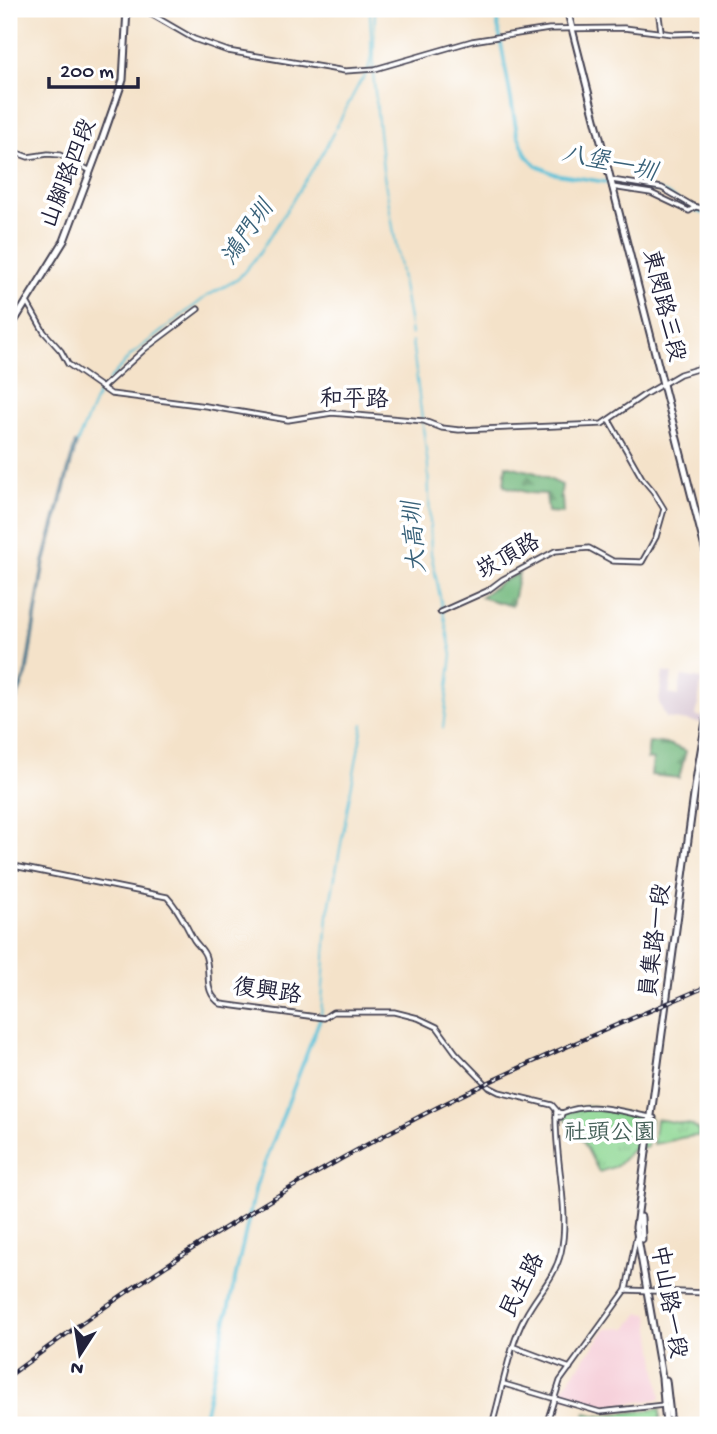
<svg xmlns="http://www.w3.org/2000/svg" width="717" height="1434" font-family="'Gochi Hand','LXGW WenKai TC',sans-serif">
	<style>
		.built { fill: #f6cfd9 }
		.industrial { fill: #d1bdcb }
		.grass { fill: url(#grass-tufts); stroke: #587c67; stroke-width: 2 }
		.forest { fill: url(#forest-firs); stroke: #4a6d5c; stroke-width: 2 }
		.garden { fill: #8dd793; stroke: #587c67; stroke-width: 2 }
		.water { fill: #5ac0d7; stroke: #3e7189; stroke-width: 2 }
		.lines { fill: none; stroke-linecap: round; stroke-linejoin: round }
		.stream { stroke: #5ac0d7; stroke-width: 2 }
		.canal { stroke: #5ac0d7; stroke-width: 3.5 }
		.minor-casing { stroke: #423f50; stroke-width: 7 }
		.major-casing { stroke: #423f50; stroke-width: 9 }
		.minor { stroke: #fff; stroke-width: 3.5 }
		.major { stroke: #fff; stroke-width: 5 }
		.rail-casing { stroke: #22223b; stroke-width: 4.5 }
		.rail { stroke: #fff; stroke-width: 2; stroke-dasharray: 5; stroke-linecap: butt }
		.labels { text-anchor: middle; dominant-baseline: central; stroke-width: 7; stroke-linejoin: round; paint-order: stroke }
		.street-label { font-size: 23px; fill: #22223b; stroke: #fff }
		.park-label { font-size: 23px; fill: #47615a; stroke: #fff }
		.water-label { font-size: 24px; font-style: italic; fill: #386179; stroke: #fff }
	</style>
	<defs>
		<pattern id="grass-tufts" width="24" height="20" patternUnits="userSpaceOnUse" patternTransform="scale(1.75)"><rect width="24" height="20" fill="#8dd793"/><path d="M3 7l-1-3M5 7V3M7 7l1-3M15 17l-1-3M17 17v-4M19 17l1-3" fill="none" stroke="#79b880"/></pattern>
		<pattern id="forest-firs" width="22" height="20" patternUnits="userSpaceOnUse" patternTransform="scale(1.75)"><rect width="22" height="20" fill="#72b87d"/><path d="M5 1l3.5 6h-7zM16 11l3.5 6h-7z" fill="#5d9568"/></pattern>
	</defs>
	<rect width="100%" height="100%" fill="#fff"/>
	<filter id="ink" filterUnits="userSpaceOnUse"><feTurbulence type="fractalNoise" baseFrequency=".0143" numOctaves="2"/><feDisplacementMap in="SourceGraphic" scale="14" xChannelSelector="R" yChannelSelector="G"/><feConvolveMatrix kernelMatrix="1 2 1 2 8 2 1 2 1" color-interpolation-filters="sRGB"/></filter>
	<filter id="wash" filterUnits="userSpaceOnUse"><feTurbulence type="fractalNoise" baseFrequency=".00686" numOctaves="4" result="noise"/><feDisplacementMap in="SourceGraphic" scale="28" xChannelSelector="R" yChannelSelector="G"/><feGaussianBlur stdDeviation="1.57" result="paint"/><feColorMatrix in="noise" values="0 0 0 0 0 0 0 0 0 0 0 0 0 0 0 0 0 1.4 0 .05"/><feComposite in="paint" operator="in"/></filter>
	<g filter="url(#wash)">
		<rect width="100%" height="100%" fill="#f4e2c9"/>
		<path class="built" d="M640,1313L649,1314L661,1399L603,1407L558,1395L606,1329L627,1328Z"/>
		<path class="industrial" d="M663,672L672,674L669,694L678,696L682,676L702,679L696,716L703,717L702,723L666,718L659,702Z"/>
		<g class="grass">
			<path d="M593,1106L651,1118L647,1147L633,1149L617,1166L599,1172L583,1141L562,1114L573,1108Z"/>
			<path d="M656,1119L692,1125L698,1130V1136C682,1136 669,1142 653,1144Z"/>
		</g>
		<g class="forest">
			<path d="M506,465L536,473L562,485L560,498H562L563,513L548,512L546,494L529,493L504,486Z"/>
			<path d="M519,573L512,606L480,597L501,582Z"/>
			<path d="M649,742L668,744L686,751L679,778L651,775L653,760L647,759Z"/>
		</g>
		<path class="garden" d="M660,1409V1425H583L586,1413L597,1416Z"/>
		<path class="water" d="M75,443H77L44,565L27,675L9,717V712L25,675L43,563Z"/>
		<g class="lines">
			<g class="stream">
				<path d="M375,9L373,73L383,170L410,325"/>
				<path d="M410,328L411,335"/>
				<path d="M412,341L428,466L431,553L452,655L443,728"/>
				<path d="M108,381L131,355L207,296L238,279L259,254L322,154L360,82C377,67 370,30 370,9"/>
				<path d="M77,443L101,387"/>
				<path d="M321,1016L328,915L363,724"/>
			</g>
			<g class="canal">
				<path d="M495,9L517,133L527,156L536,165L555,174L656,190C674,196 689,211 708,214"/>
				<path d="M202,1425L256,1186L321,1016"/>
			</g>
		</g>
	</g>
	<g filter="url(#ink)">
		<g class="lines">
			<defs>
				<g id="minor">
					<path d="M142,9L194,39L228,51L345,71L375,69L472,41L549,29L624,28L673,34L708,33"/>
					<path d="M658,9L661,31"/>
					<path d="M9,150L28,157L48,154L60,155L89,170"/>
					<path d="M612,180L662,188L693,206L708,210"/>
					<path d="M612,187L651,193L689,211L695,207"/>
					<path d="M27,302L44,332L61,351L68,364L111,394L206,406L288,420L332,413L424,421L442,428L459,430L602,424L644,395L680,374L697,369L708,370"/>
					<path d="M102,388L146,348L198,309"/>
					<path d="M440,612L487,591L503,579L555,551L589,548L613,561L642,562L656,537L664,509L653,491L642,478L609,420"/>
					<path d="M9,865L167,897C181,912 184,923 194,940C198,946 205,951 206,958C211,976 203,992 221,1004L324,1018L333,1012H394L418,1018L437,1027L456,1053L489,1087L499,1092L552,1105L558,1112"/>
					<path d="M556,1112L562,1113L561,1117H556Z"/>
					<path d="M562,1113C593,1100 622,1112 654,1118"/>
					<path d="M626,1290L708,1293"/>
					<path d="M514,1347L570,1368"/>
					<path d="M504,1384L600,1412L664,1405"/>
					<path d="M492,1425C501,1395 510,1343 525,1317C537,1294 555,1278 561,1252C570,1211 555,1159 556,1117"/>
					<path d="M546,1425L560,1381L626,1290L636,1238"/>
				</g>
				<g id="major">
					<path d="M567,9L708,560"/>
					<path d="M9,330L64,241L98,151L123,80L127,9"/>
					<path d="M641,1217L642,1239"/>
					<path d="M666,1380L670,1415"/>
					<path d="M666,1425L662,1378L636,1227L696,780L708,709"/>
				</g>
			</defs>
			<use href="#minor" class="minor-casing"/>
			<use href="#major" class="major-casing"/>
			<use href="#minor" class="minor"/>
			<use href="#major" class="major"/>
			<defs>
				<path id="rail" d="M9,1376C143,1276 287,1184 436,1108C525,1063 617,1025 708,986"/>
			</defs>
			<use href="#rail" class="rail-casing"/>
			<use href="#rail" class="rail"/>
		</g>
	</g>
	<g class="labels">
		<g class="street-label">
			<text transform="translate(70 174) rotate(-69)">山腳路四段</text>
			<text transform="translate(662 306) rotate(76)">東閔路三段</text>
			<text transform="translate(354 401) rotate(1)">和平路</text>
			<text transform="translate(509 558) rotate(-30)">崁頂路</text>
			<text transform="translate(657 941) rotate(-83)">員集路一段</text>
			<text transform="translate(267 993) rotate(8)">復興路</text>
			<text transform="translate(524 1286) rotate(-63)">民生路</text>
			<text transform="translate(667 1302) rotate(80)">中山路一段</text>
		</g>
		<g class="park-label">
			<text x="610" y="1134">社頭公園</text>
		</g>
		<g class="water-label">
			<text transform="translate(609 165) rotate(12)">八堡一圳</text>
			<text transform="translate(249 234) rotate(-55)">鴻門圳</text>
			<text transform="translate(417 537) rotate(-95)">大高圳</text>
		</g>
	</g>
	<rect width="717" height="1434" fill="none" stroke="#fff" stroke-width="35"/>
	<g transform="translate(80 1354) rotate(192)" stroke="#ffffff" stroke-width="5" paint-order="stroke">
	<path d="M0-5L12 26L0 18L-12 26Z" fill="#22223b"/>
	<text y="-10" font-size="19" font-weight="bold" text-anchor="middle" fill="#22223b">N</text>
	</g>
	<path d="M49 77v10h89v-10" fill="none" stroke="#22223b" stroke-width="3.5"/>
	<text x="60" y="77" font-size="21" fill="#22223b" stroke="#ffffff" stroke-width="5" paint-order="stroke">200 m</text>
</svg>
